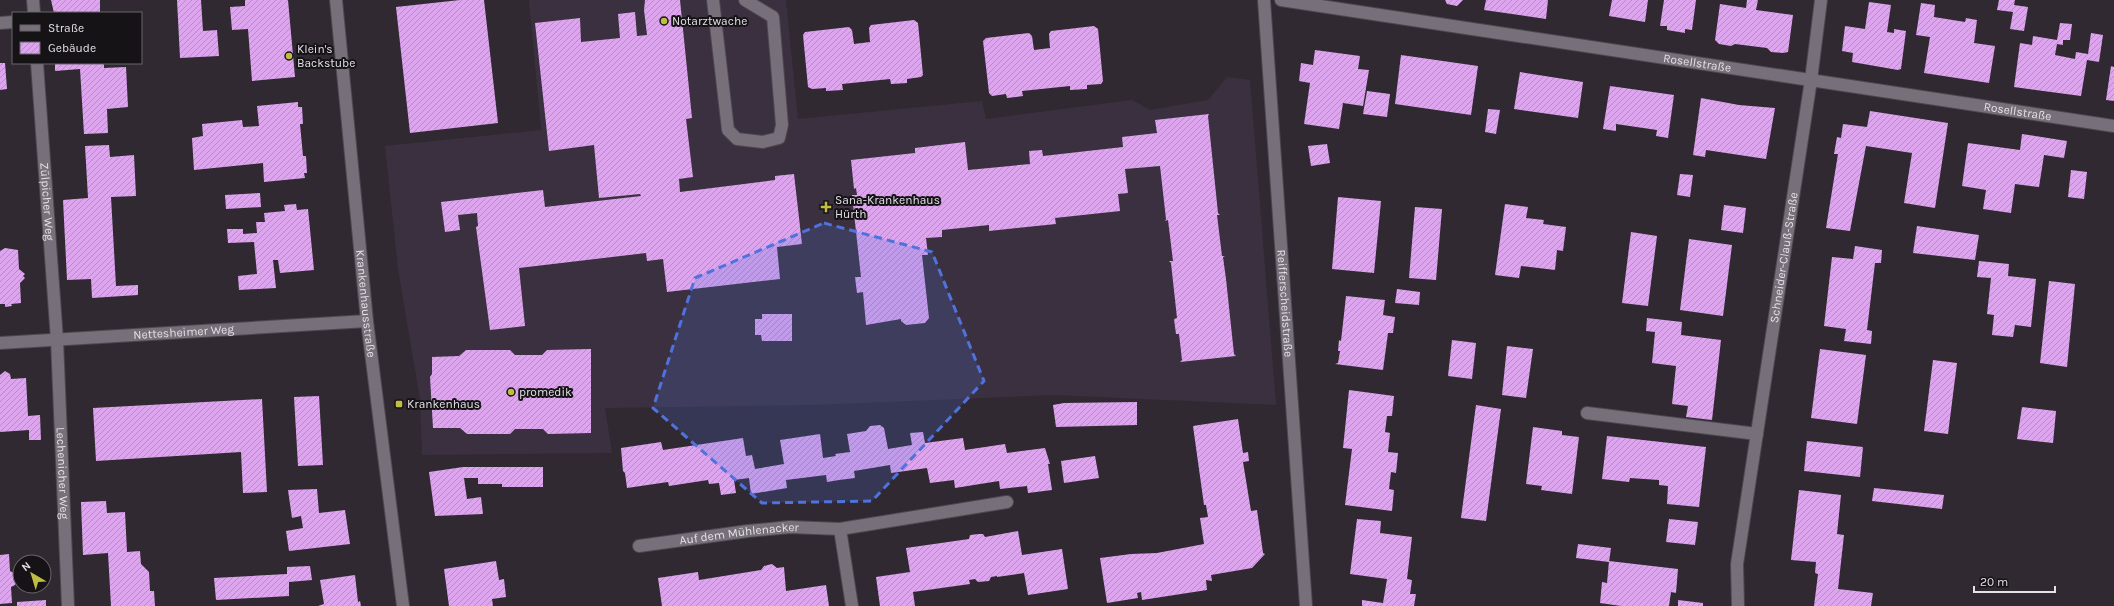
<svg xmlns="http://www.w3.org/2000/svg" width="2114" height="606" font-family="Karla,sans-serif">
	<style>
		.built { fill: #3b303f }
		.building { fill: url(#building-hatch) }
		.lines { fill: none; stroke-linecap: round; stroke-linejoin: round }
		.service-casing { stroke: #4d484f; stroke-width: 14 }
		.minor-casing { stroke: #4d484f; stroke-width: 14 }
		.tertiary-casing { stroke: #4d484f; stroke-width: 14 }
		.service { stroke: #776f7a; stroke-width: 12 }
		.minor { stroke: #776f7a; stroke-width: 12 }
		.tertiary { stroke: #776f7a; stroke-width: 12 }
		.marked { fill: #4f72dc; fill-opacity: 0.2; stroke: #4f72dc; stroke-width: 3; stroke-dasharray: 8 5; stroke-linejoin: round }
		.poi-dot { fill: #c0be40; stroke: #161317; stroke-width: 1.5 }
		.labels { text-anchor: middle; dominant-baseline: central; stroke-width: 4; stroke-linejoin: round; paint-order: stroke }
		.poi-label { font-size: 12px; fill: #e4e0e6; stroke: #161317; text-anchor: start }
		.street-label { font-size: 12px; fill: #e4e0e6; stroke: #161317 }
	</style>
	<defs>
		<pattern id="building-hatch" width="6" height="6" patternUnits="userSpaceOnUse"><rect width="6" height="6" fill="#dda5ee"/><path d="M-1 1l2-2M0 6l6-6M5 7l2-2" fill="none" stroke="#b78cc4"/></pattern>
	</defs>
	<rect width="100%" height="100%" fill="#302932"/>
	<path class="built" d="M529,0H786L798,119L982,101L986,119L1132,100L1150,110L1208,100L1227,77L1250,80L1276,405L1054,395L814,405L605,408L612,453L422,455L420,399L398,269L385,146L541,130Z"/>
	<g class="building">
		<path d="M51,0H100V13H54Z"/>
		<path d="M177,0H201L203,31L217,30L219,56L180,58Z"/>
		<path d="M245,0H288L295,77L252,81L248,29L232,30L230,7L245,6Z"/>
		<path d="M460,0H484L498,123L410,133L396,7Z"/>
		<path d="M645,0H680L692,118L686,119L693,177L679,179L680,192L775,180V176L794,174L802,244L777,247L780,279L667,292L663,259L647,261L646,253L519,268L525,326L490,330L476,227L478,226L477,213L458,215L460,230L445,232L441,202L543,190L545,207L641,196L640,194L599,198L594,145L549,151L535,23L580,18L581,42L620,38L618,14L635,12L637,36L647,35L644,10Z"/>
		<path d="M1445,0H1463L1457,6L1447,4Z"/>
		<path d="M1486,0H1548L1546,19L1484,10Z"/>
		<path d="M1612,0H1648L1645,22L1609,16Z"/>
		<path d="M1664,0H1696L1692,30L1685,29V33L1667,30V26H1660Z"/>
		<path d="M1747,0H1758L1756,10L1793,15L1788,52L1783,53L1771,52L1767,48L1735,44L1731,46L1719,44L1715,40L1720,4L1746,8Z"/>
		<path d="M1999,0H2015L2014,5L2028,7L2024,31L2010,29L2013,12L1997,10Z"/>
		<path d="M1869,2L1891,5L1887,32L1894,33V29L1906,31L1901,69L1898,70L1852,62L1853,53L1842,51L1845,26L1865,29Z"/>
		<path d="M1921,3L1935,5L1934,17L1965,22L1966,18L1977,20L1974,43L1995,46L1989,83L1924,73L1930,37L1916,35Z"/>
		<path d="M914,20L918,23L923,75L921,77L907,79V83L891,84L890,79L842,84L843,90L826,91V88L812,89L808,87L803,35L805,32L849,27L852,30L854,44L870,42L869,28L871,25Z"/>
		<path d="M2060,23L2072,24L2070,40H2063V45L2057,44L2055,55L2075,59L2076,52L2088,54L2091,33L2103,35L2099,62L2087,60L2081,96L2014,87L2020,43L2032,45L2033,36L2057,40Z"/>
		<path d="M1094,26L1098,29L1103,81L1101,84L1087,85V89L1070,90V86L1022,91L1023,96L1007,98L1006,94L992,96L989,93L983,41L986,38L1029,33L1032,36L1034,50L1050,48L1049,34L1051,31Z"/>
		<path d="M1315,50L1360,56L1358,69L1369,70L1363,106L1343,103L1339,129L1304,124L1310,83L1299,81L1301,63L1313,65Z"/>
		<path d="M1401,55L1478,66L1471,115L1395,104Z"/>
		<path d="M0,63H5L7,89L0,90Z"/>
		<path d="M55,63H104V68L126,67L128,107L107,109L108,133L84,134L80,69L55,71Z"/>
		<path d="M2111,66L2114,67V101L2106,100Z"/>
		<path d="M1520,72L1583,82L1578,118L1514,109Z"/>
		<path d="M1610,86L1674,95L1668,138L1656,136L1657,130L1616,124V131L1603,129Z"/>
		<path d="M1367,91L1390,94L1387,117L1363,114Z"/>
		<path d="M1701,98L1739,105L1775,108L1766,159L1706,150L1705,157L1693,155Z"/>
		<path d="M298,102V107H302L303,124H300L303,156H306L307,173H304L305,178L264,182L263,163L194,170L192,138L203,136L202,124L242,120L243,127L259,126L257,106Z"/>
		<path d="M1488,109L1500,110L1496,134L1485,132Z"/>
		<path d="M1870,111L1948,123L1935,208L1904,203L1912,153L1866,146L1850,231L1826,228L1838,154H1834L1837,137L1841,138L1843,124L1867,127Z"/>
		<path d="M1209,114L1208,116L1218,213L1220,215H1217L1222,256H1225L1223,257L1226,279L1234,354L1236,356L1180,362L1182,360L1179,334H1176L1174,319L1177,318L1171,263L1169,261H1173L1168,220L1165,221L1166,219L1160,166L1125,169L1128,193L1118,194L1120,211L1055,218L1056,224L1017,228L989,231V225L942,230V237L926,238L928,255H922L929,318L925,323L906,325L901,321V319L866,325L863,292L857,293L855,277H861L852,195H857L856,188L854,189L851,160L915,153V148L965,142L968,170L1030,164L1029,151L1042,150L1043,156L1123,147L1122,137L1157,133L1155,120Z"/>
		<path d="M2022,134L2067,141L2064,158L2044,155L2039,187L2015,184L2011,213L1983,209L1986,190L1962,186L1968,143L2020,150Z"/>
		<path d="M1327,144L1330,163L1311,166L1308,146Z"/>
		<path d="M109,145L110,157L134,155L136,196L111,197L116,286L138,285V295L92,298L91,279L67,280L63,200L88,198L85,146Z"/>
		<path d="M2071,170L2087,172L2084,199L2068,197Z"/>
		<path d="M1680,174L1693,175L1690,197L1677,195Z"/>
		<path d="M260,193L261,207L226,209L225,195Z"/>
		<path d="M1338,197L1381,201L1374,273L1332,269Z"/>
		<path d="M296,204L297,210L308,209L314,270L280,273L278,260H273L276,288L239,290L238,276L257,274L254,242L228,243L227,229H243V234L257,233L256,222H265L264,213L285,211L284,205Z"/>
		<path d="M1505,204L1528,207L1526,218L1544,220L1543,224L1566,227L1563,251L1557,250L1555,270L1521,266L1519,278L1495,275Z"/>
		<path d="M1724,205L1746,208L1743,233L1721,230Z"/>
		<path d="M1415,207L1442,209L1436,280L1409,278Z"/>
		<path d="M1917,226L1979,235L1975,260L1913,253Z"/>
		<path d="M1631,232L1657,236L1648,306L1622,303Z"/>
		<path d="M1689,239L1732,245L1723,316L1680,310Z"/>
		<path d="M1855,246L1882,250L1881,263H1875L1867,330L1872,331L1871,344L1844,341L1846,329L1824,326L1832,257L1853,259Z"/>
		<path d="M5,248L18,250L19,269L25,274L23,276L25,278L20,283L21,303L11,304L12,306L5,307V304H0V251Z"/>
		<path d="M1979,261L2009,264L2008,276L2036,279L2031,327L2015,325L2013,337L1992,335L1994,315L1987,314L1991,278L1977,277Z"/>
		<path d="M2049,281L2075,284L2067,367L2040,363Z"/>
		<path d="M1397,289L1420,292L1419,305L1395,303Z"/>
		<path d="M1346,296L1385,300L1383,315L1395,317L1393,333H1388L1383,370L1335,364L1338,363L1340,351H1338L1339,340L1341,341Z"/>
		<path d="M762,314H792V341H762L761,335H755V319H762Z"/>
		<path d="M1647,318L1682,322L1681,335L1721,340L1712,420L1686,417L1688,406L1672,404L1676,366L1652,363L1655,332L1646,331Z"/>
		<path d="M1452,340L1476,343L1472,379L1448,376Z"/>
		<path d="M1507,346L1533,349L1526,398L1502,395Z"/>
		<path d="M591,349V433L548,434L543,429H515L510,434H467L460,428H433L430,377L432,374V357L459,356L466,350H510L515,355H542L547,350Z"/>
		<path d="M1820,349L1866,355L1857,424L1811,418Z"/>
		<path d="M1933,360L1957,363L1948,434L1924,431Z"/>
		<path d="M5,371L10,374L11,379L26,378L28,416L40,415L41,440H29V430L0,432V375Z"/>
		<path d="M1349,390L1394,396L1392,416H1387L1385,432L1390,433L1388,452L1398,453L1396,473L1391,472L1389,489L1394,490L1392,511L1345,505L1352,449L1343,448Z"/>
		<path d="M319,396L323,465L298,466L294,397Z"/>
		<path d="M262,399L267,492L243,493L241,452L96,461L93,408Z"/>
		<path d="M1137,402V425L1056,427L1053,405L1064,403Z"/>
		<path d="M1476,405L1501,409L1486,521L1461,518Z"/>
		<path d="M2022,407L2056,411L2053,443L2017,439Z"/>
		<path d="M1238,419L1243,453L1248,452L1249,461L1243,462L1251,511L1257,510L1263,553L1265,554L1252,568L1211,575L1212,581L1206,580L1207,590L1142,600L1141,592L1137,593L1138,598L1107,603L1100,558L1131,554L1157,553L1204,544L1200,518L1208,517L1206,505H1204L1193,426Z"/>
		<path d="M880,425L884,428L888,449L912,445L910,433L923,432L925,443L963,438L965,450L1005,444L1007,453L1045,448L1050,464H1048L1052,490L1028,493L1027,486L1000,489L999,481L955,488L954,480L930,483L927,468L891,473L890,465L854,471L855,478L839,480L827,482L826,475L786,480L787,488L751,494L749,478L734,480L736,493L721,495L719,483L709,484L708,480L669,486L668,482L627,488L625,473L623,471L621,448L661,442L663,450L743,438L746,456L752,455L755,469L784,464L780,440L820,434L823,458L836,456L835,454L850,452L847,434L866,431L870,426Z"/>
		<path d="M1533,427L1562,431V435L1579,437L1572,494L1541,490L1542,486L1526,484Z"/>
		<path d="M1607,436L1706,447L1699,507L1667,504L1668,486L1659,485V480L1630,478L1629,482L1602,479Z"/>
		<path d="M1807,441L1863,447L1860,477L1804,471Z"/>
		<path d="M1095,456L1099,478L1064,483L1061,461Z"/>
		<path d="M463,467H543V487H502V484H478V478H464L467,499L481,497L483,514L435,516L429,472Z"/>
		<path d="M1874,488L1944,495L1942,509L1872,501Z"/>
		<path d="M317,489L319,513L345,510L350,544L289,551L286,531L303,528L301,516L292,518L288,490Z"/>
		<path d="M1799,490L1841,495L1837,534L1844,535L1838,589L1873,593L1871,606H1814L1818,574L1815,573L1816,562L1791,560Z"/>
		<path d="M106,501L107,513L125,512L127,552L140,551L141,564L149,572L150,591H154L155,606H111L108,553L83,555L81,502Z"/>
		<path d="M1357,519L1381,521L1380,533L1412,537L1407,579L1412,580L1410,594H1416L1414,606H1362V600L1383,603L1387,579L1350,574Z"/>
		<path d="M1669,519L1698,522L1695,545L1666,542Z"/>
		<path d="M1018,531L1022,555L1062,549L1068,589L1028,595L1024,573L997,577V576L991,577L989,581L978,582L975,579L969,580L970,584L913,592L915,606H880L876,577L910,572L906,548L969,539L970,535L979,534H983L985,537Z"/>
		<path d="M1578,544L1611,548L1609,562L1576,558Z"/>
		<path d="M9,554L10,571L16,574L18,580L15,585L11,587L12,603L0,604V555Z"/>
		<path d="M496,561L499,580L504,579L506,597L492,599L493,606H449L444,569Z"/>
		<path d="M1609,561L1678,569L1676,593L1671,592L1669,606H1621L1600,603L1602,582L1607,583Z"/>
		<path d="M772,564L777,568L784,567L786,591L826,585L829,606H662L658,578L698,572L699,580L761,570L764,566Z"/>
		<path d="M310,566L312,580L289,582V596L216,600L214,578L287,574V567Z"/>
		<path d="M355,575L358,602L360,601L361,606H318L324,604L320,580Z"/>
		<path d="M46,600V606H17V602Z"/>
		<path d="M1678,600L1703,603V606H1678Z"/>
	</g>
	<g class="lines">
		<defs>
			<g id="service">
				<path d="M713,0L728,130L737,139L763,142L779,138L782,125L773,17L745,0"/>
				<path d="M1587,413L1757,434"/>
				<path id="s1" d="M639,546L748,531L790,527L840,529L1007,502"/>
			</g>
			<g id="minor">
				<path d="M33,0L34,13"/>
				<path id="s2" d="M1264,0L1306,606"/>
				<path id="s3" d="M1281,0L2114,126"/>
				<path d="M0,23L13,22"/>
				<path id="s4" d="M37,63L57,340L68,606"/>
				<path id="s5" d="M0,343L367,321"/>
				<path d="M840,529L852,606"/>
				<path id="s6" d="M1738,606L1737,564L1811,80L1821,0"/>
			</g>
			<g id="tertiary">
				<path id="s7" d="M336,0L367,321L403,606"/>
			</g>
		</defs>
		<use href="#service" class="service-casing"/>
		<use href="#minor" class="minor-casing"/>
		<use href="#tertiary" class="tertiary-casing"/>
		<use href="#service" class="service"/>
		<use href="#minor" class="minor"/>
		<use href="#tertiary" class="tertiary"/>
	</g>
	<path class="marked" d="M824,223L932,252L984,381L872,501L762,503L653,408L695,278Z"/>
	<g class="poi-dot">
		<circle cx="664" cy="21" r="4"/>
		<circle cx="289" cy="56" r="4"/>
		<path d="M824 201h4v4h4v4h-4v4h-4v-4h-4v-4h4z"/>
		<circle cx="511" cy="392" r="4"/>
		<rect x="395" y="400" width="8" height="8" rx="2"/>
	</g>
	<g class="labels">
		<g class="poi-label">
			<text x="672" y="21">Notarztwache</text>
			<text x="297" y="49">Klein's<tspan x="297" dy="14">Backstube</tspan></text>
			<text x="835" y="200">Sana-Krankenhaus<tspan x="835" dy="14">Hürth</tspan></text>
			<text x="519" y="392">promedik</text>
			<text x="407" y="404">Krankenhaus</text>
		</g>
		<g class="street-label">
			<text stroke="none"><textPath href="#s3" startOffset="421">Rosellstraße</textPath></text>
			<text stroke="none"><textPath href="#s3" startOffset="745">Rosellstraße</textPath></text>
			<text stroke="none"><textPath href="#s4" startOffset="139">Zülpicher Weg</textPath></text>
			<text stroke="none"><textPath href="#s6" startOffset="352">Schneider-Clauß-Straße</textPath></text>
			<text stroke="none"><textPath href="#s7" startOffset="305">Krankenhausstraße</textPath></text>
			<text stroke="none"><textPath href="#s2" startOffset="304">Reifferscheidstraße</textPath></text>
			<text stroke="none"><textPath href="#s5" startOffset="184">Nettesheimer Weg</textPath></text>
			<text stroke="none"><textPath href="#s4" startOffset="411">Lechenicher Weg</textPath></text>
			<text stroke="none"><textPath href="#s1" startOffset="101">Auf dem Mühlenacker</textPath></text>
		</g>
	</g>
	<rect x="12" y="12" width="130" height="52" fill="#161317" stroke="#68656a"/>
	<rect x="20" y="25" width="20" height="6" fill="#776f7a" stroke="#68656a"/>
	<text x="48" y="32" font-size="12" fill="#e4e0e6">Straße</text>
	<rect x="20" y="42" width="20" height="12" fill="url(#building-hatch)" stroke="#68656a"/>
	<text x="48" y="52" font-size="12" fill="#e4e0e6">Gebäude</text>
	<g transform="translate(32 574) rotate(322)"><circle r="19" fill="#161317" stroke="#68656a"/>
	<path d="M0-3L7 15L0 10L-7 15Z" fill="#c0be40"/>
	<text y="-6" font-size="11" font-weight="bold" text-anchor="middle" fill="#e4e0e6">N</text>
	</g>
	<path d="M1974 586v6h81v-6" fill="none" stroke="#e4e0e6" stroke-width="2"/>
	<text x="1980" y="586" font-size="12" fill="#e4e0e6" stroke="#161317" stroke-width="3" paint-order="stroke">20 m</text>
</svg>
